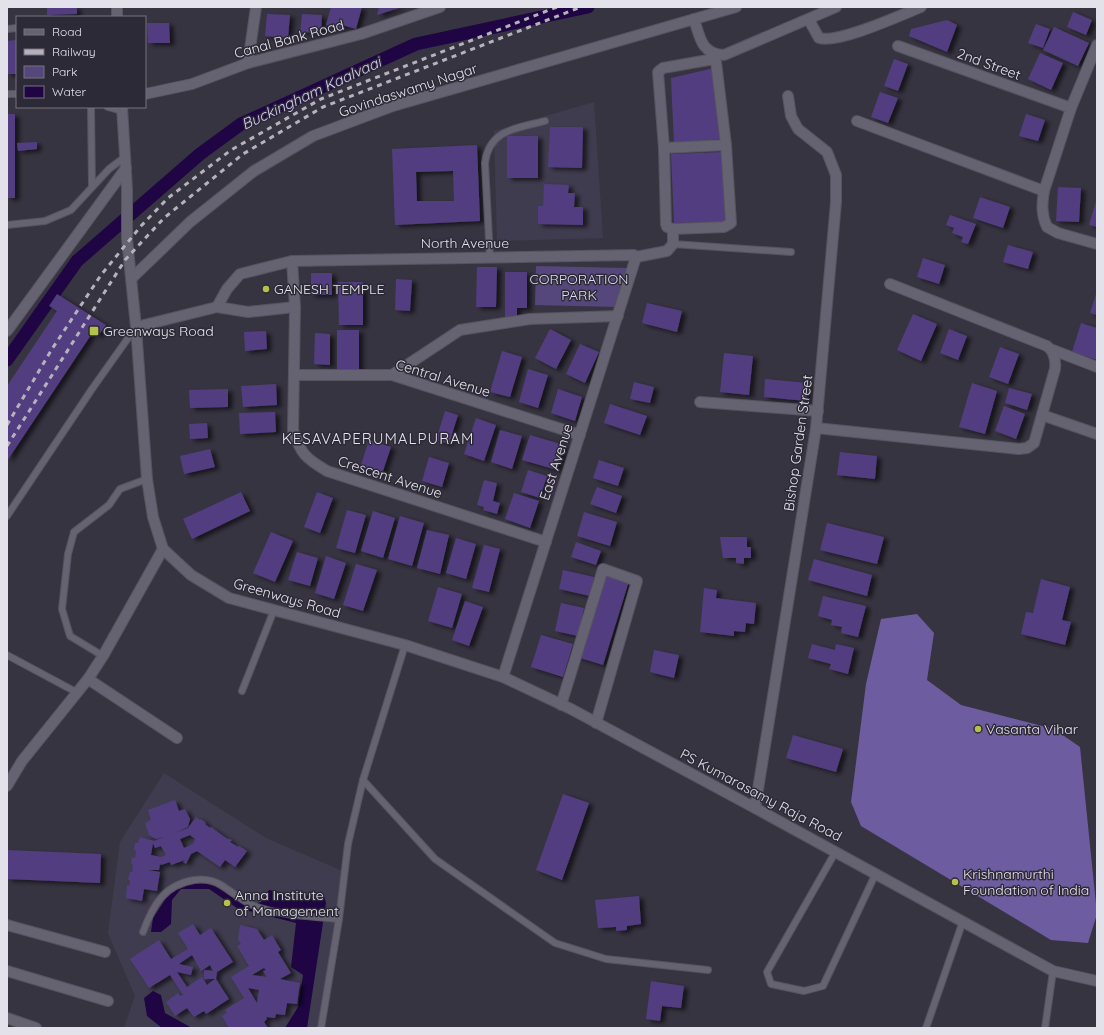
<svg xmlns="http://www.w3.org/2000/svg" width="1104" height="1035" font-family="Quicksand,sans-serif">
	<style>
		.built { fill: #403c4f }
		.green { fill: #55477b }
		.forest { fill: #6e5ca0 }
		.water { fill: #1f0543 }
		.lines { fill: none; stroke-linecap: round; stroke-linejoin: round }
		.canal { stroke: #1f0543; stroke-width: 13 }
		.building { fill: #513e7f; fill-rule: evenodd; filter: url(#shadow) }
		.service-casing { stroke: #55535e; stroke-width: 8 }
		.minor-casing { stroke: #55535e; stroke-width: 12 }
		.tertiary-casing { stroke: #55535e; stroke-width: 12 }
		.service { stroke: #656271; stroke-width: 6 }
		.minor { stroke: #656271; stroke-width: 10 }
		.tertiary { stroke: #656271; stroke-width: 10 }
		.rail { stroke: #b5b2bc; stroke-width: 3; stroke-dasharray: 5 5; stroke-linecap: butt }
		.poi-dot { fill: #b5c249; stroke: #2d2a37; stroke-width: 1.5 }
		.labels { text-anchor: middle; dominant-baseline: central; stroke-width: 3; stroke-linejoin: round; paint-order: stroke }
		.street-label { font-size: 14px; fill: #e3e1ea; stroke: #2d2a37 }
		.park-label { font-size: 14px; fill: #dfdcef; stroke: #2d2a37 }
		.poi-label { font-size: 14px; fill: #e3e1ea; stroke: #2d2a37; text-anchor: start }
		.water-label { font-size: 15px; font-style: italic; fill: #d5cdf4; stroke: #2d2a37 }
		.neighbourhood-label { font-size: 15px; letter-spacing: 1px; fill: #e3e1ea; stroke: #2d2a37 }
	</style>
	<defs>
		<filter id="shadow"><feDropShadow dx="4.5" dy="2.5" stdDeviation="2" flood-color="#0009"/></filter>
	</defs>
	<rect width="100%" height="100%" fill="#373441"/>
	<g class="built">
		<path d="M594,102L603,238L497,241L494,131Z"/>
		<path d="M164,773L266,838L347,873L325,1028H124L135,996L108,933L120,842Z"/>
	</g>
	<path class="green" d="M536,266L627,268L617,307L535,305Z"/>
	<path class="forest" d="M917,614L934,633L927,680L961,705L1054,729L1080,747L1097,914L1088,943L1051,940L861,826L851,802L866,684L881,619Z"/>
	<g class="water">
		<path d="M187,883C198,883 212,882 222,889C231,895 238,902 248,907L261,902L269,890L296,895L324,896L326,903L307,1028H285L298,1007L303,975L291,967L296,923L237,908L209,889H181L172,900L171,924L161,932H151L153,918L172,889Z"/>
		<path d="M153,991L161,995L165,1013L192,1028H162L147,1016L144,998Z"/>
	</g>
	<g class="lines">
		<path class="canal" d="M7,360L77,261L200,154L241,124L416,44L588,7"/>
	</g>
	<g class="building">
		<path d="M47,7H77V14L47,15Z"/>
		<path d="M331,7H362L356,29L342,25L341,29L326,25Z"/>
		<path d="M379,7H402L377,15Z"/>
		<path d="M1073,12L1092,20L1086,35L1067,27Z"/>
		<path d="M267,14L290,15L288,38L265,36Z"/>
		<path d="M302,14L322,15L321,33L300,32Z"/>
		<path d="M947,20L957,25L947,52L909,36L911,29Z"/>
		<path d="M147,23H169L170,43H148Z"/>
		<path d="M1036,24L1050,29L1043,48L1028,43Z"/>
		<path d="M1054,27L1089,43L1078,66L1043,50Z"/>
		<path d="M17,40V74H7V41Z"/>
		<path d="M1040,53L1063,63L1051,90L1028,79Z"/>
		<path d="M894,59L908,64L898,91L884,86Z"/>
		<path d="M714,68L720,139L674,144L671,78Z"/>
		<path d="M880,92L898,98L888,123L871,117Z"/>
		<rect x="7" y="114" width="8" height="84"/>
		<path d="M1026,114L1045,120L1038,141L1019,136Z"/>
		<path d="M550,127H583L582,168L548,167Z"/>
		<rect x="507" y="136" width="31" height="42"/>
		<path d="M37,142V149L18,151L17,143Z"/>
		<path d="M477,145L480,221L395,225L392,149ZM453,171L454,201H417L416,172Z"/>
		<path d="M724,152L726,222L674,223L671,154Z"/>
		<path d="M544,184L569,185L568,193H575L574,207H583V225L538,224V206H543Z"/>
		<path d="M1058,187L1081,188L1079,222L1056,221Z"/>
		<path d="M980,197L1010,207L1003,228L973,218Z"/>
		<path d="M1097,198V227L1089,225Z"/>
		<path d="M950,215L976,224L968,244L961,242L963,237L952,233L954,228L946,225Z"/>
		<path d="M1008,245L1033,252L1028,269L1003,262Z"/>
		<path d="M923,258L945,265L939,284L917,277Z"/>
		<path d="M477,267H497L496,307H476Z"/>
		<path d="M505,272H527V308H517V318H505Z"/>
		<rect x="311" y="273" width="21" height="22"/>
		<path d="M396,279L412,280L410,311L395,310Z"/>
		<path d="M338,282H363V325H339Z"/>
		<path d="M1097,291V315L1090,313Z"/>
		<path d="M57,294L106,325L98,336L93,332L7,461V386L57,311L49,306Z"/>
		<path d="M647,303L682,311L677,332L642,323Z"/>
		<path d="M913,314L937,324L921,361L897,350Z"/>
		<path d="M1081,323L1097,328V360L1072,352Z"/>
		<path d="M550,329L571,340L556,369L535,358Z"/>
		<path d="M949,329L967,336L958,360L940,353Z"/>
		<rect x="337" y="330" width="22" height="42"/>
		<path d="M266,331L267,349L245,351L244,332Z"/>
		<path d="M315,333L330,334V365L314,364Z"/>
		<path d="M580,344L599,352L585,383L566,374Z"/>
		<path d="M1000,347L1019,354L1008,384L989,377Z"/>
		<path d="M502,351L522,357L510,397L490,392Z"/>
		<path d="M724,353L753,356L749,395L720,392Z"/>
		<path d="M528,369L548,375L538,408L519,402Z"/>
		<path d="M765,379L808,383L806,401L764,397Z"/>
		<path d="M634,382L654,387L650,403L630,399Z"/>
		<path d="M972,383L997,391L985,434L959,427Z"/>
		<path d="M276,384L277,405L243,407L241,386Z"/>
		<path d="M1009,388L1032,394L1027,410L1005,403Z"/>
		<path d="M228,389V407L190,408L189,390Z"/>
		<path d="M558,389L582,397L575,421L551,413Z"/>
		<path d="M610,404L647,416L640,435L604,423Z"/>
		<path d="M1004,406L1025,414L1016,439L995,431Z"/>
		<path d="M445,411L458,415L449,444L436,440Z"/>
		<path d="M275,412L276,432L240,434L239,413Z"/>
		<path d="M476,418L496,425L484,461L464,454Z"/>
		<path d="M207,423L208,438L190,439L189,424Z"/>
		<path d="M500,430L522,436L512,469L491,462Z"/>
		<path d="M530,435L564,445L557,470L522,460Z"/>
		<path d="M369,440L391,447L382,474L360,468Z"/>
		<path d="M210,449L215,467L184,474L180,456Z"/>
		<path d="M840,452L877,456L875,479L837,475Z"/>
		<path d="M429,457L449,463L442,487L422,481Z"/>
		<path d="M599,460L624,468L618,486L593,478Z"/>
		<path d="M528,470L547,476L540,498L521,492Z"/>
		<path d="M484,480L497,483L493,501L500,503L497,514L483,510L484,507L477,505Z"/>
		<path d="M597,487L622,496L616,513L590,504Z"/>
		<path d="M241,492L250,511L192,539L183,519Z"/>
		<path d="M317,492L333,498L320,533L304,527Z"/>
		<path d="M514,493L539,501L530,528L505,519Z"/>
		<path d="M347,510L366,515L355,553L336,548Z"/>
		<path d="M373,511L395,518L383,558L361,551Z"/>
		<path d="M584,512L617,522L610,546L577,536Z"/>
		<path d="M400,516L424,523L412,566L388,559Z"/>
		<path d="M827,523L884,537L877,564L820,550Z"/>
		<path d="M427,530L449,535L440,574L417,568Z"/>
		<path d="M271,532L293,541L275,582L253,573Z"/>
		<path d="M720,537H747V547H751V558H744V564L736,563V558H723Z"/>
		<path d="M456,538L476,544L466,579L446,573Z"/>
		<path d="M576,542L601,551L596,565L571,557Z"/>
		<path d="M484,545L500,549L489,592L472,588Z"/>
		<path d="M297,552L318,558L310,586L288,580Z"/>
		<path d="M326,556L346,563L334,599L315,593Z"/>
		<path d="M814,559L872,575L867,596L808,580Z"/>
		<path d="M356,564L377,570L363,611L343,605Z"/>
		<path d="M563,570L594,577L590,596L559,589Z"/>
		<path d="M603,573L629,581L603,665L577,657Z"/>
		<path d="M1041,579L1070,587L1062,620L1071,622L1065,645L1021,634L1026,612L1033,613Z"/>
		<path d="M438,587L462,594L452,628L428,621Z"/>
		<path d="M704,588L717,590L716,598L756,603L754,624L746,623L745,632L734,631V636L700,632Z"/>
		<path d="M823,596L866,606L858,637L841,633L842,627L831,625L832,620L818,616Z"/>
		<path d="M465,601L483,607L469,646L452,640Z"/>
		<path d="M561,603L584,608L578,636L555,631Z"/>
		<path d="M541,635L573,644L563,677L531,667Z"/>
		<path d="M812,644L835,650L836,644L854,648L848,674L829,669L831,664L808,658Z"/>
		<path d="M654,650L679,655L674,678L650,672Z"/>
		<path d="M793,735L843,749L836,772L786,758Z"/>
		<path d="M563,794L589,803L562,880L536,870Z"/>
		<path d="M175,800L179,811L185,809L190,819L188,827L175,833L188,828L196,817L200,820L201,819L206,823L205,824L210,828L211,827L226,838L232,840L230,842L238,847L239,846L247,851L235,867L225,860L220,867L197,851L191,854L186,864L183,862L185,860L171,865L170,862L161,865L160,864L159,870H148L160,872L157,891L144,889L142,901L126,898L127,885L129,886L130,880H128L130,872H132L133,865L131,864L132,857L135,858L136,851L134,850L135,843H138L140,837L154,841L163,837L156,839L149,835L145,823L151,820L148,810ZM190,835L195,839L193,844L184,848L180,839ZM153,843L155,848L161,846L166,855L161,857L151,855Z"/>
		<path d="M7,850L101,854L100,883L7,879Z"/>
		<path d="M639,896L641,924L627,926V930L616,931V927L598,928L595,900Z"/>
		<path d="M193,924L200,935L211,928L233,962L217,972L216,979L229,999L206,1014L204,1011L194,1017L187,1008L175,1016L166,1002L178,993L180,996L183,995L170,975L149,988L130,959L159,940L171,959L188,949L178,933ZM192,955L201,971L210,965L213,971L204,970V979H215L207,985L202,977L187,987L177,972L191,975L193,967L179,964Z"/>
		<path d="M240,925L257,929L264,940L272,935L281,950L278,952L291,973L280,979L300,983L297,1004L287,1003L285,1015L276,1014L275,1018L266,1017L267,1019L264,1022L268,1028H229L222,1016L227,1013L225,1010L244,998L231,977L249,966L237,946L241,944L238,940ZM264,968L266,970L263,971L267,977L252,975ZM248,988L259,990L257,1003Z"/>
		<path d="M651,981L684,986L681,1008L662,1006L660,1021L646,1019Z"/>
	</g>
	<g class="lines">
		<defs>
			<g id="service">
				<path d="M7,29L17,28"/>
				<path d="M7,94H17"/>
				<path d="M91,107L92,186"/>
				<path d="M108,107L122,111"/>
				<path d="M7,225L45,221L71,210L109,169L125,157"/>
				<path d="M673,244L791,252"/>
				<path d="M490,258L485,163C489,129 518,128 545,121"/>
				<path d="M7,516L92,389L136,327"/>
				<path d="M7,655L76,692"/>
				<path d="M103,656L70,636L62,609L68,554L74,532L109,505L120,489L147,479"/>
				<path d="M242,691L274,610"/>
				<path d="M363,780L435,859L555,943L606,959L708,970"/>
				<path d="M836,851L767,972L771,984L804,991L823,986L876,873"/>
				<path d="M143,932C153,905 164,885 194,880C202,879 213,880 221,885C234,893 241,901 257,907C284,916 311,916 339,919"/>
				<path d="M321,1028L339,919L348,844L363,780L405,645"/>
				<path d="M926,1028L963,921"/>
				<path d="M1045,1028L1053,971"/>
			</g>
			<g id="minor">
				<path d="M694,19C700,37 701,54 724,55L836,7"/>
				<path d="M809,20L819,38C838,44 901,15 921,7"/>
				<path d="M1097,45L1071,108L1044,191C1042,204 1041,214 1047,227L1058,233L1097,244"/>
				<path d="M898,46L1071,108"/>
				<path d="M248,63L256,7"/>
				<path d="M145,94L192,84L248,63L361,34L440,7"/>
				<path d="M857,121L1044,191"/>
				<path d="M664,148L726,145"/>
				<path d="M292,261L295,307L293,430C301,454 305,458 327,471L546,542"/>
				<path d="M131,279L190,222L254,171L313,136L393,106L736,7"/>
				<path d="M217,307L248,312L295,307"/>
				<path d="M136,327L217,307L227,289L240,274L292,261L634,255L636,257L667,251L673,244V229L667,227L666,224L664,148L658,72L663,68L714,59L716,62L726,145L731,223L724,227L673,229"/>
				<path d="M7,331L126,168"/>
				<path d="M1053,350L1097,367"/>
				<path d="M294,375H392L580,435"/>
				<path d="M392,375L460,330L530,319L618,316"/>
				<path d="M700,402L818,411"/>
				<path d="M1042,415L1097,434"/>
				<path d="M816,428L1019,449L1027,448L1034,443L1055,369C1056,360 1055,352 1047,346L890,284"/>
				<path d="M503,677L636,257"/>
				<path d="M88,679L177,738"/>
				<path d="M561,705L603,569L637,581L596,723"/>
				<path d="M7,786L22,761L88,679L103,656L163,549"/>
				<path d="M755,808L816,428L836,202V175L827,152L798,129L791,116L788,96"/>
				<path d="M7,925L105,952"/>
				<path d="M7,971L108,1001"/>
				<path d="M7,1018L36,1028"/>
			</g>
			<g id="tertiary">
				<path d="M117,7V17"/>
				<path d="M122,107L127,189V239L136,327L147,479L153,517L163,549L191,575L229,598L405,645L503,677L571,709L755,808L1053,971L1097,981"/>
			</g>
		</defs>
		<use href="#service" class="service-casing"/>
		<use href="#minor" class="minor-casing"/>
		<use href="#tertiary" class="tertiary-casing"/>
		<use href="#service" class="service"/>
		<use href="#minor" class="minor"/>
		<use href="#tertiary" class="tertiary"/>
		<g class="rail">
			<path d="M7,425L52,349L101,275L141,226L168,198L231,150L321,99L557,7"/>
			<path d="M7,446L125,260L164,218L243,154L323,107L581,7"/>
		</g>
	</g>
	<g class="poi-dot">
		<circle cx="266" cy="289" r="4"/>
		<rect x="89" y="326" width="10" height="10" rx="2"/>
		<circle cx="978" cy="729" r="4"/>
		<circle cx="955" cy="882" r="4"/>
		<circle cx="227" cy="903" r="4"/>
	</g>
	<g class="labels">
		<g class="street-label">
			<text transform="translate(289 39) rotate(-15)">Canal Bank Road</text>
			<text transform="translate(989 64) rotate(20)">2nd Street</text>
			<text transform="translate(408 90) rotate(-18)">Govindaswamy Nagar</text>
			<text x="465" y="243">North Avenue</text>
			<text transform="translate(443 378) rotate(17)">Central Avenue</text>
			<text transform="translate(798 443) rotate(-82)">Bishop Garden Street</text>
			<text transform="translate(556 462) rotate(-72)">East Avenue</text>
			<text transform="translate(390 477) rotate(18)">Crescent Avenue</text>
			<text transform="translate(287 598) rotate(16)">Greenways Road</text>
			<text transform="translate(761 795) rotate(28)">PS Kumarasamy Raja Road</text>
		</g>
		<g class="park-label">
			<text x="579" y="279">CORPORATION<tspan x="579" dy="16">PARK</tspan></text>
		</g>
		<g class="poi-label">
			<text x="274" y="289">GANESH TEMPLE</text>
			<text x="103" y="331">Greenways Road</text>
			<text x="986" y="729">Vasanta Vihar</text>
			<text x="963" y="874">Krishnamurthi<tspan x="963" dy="16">Foundation of India</tspan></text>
			<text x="235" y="895">Anna Institute<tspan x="235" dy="16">of Management</tspan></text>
		</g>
		<g class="water-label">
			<text transform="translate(311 93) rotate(-25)">Buckingham Kaalvaai</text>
		</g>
		<g class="neighbourhood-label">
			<text x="378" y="438">KESAVAPERUMALPURAM</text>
		</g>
	</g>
	<rect width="1104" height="1035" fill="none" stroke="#e3e1ea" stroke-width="16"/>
	<rect x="16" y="16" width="130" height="92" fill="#2d2a37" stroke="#76737f"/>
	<rect x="24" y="29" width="20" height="6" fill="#656271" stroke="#76737f"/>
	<text x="52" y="36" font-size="12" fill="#e3e1ea">Road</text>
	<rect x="24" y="49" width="20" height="6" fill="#b5b2bc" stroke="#76737f"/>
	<text x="52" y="56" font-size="12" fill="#e3e1ea">Railway</text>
	<rect x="24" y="66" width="20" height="12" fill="#55477b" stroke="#76737f"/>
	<text x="52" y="76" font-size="12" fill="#e3e1ea">Park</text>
	<rect x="24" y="86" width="20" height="12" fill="#1f0543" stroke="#76737f"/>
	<text x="52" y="96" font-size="12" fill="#e3e1ea">Water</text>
</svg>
